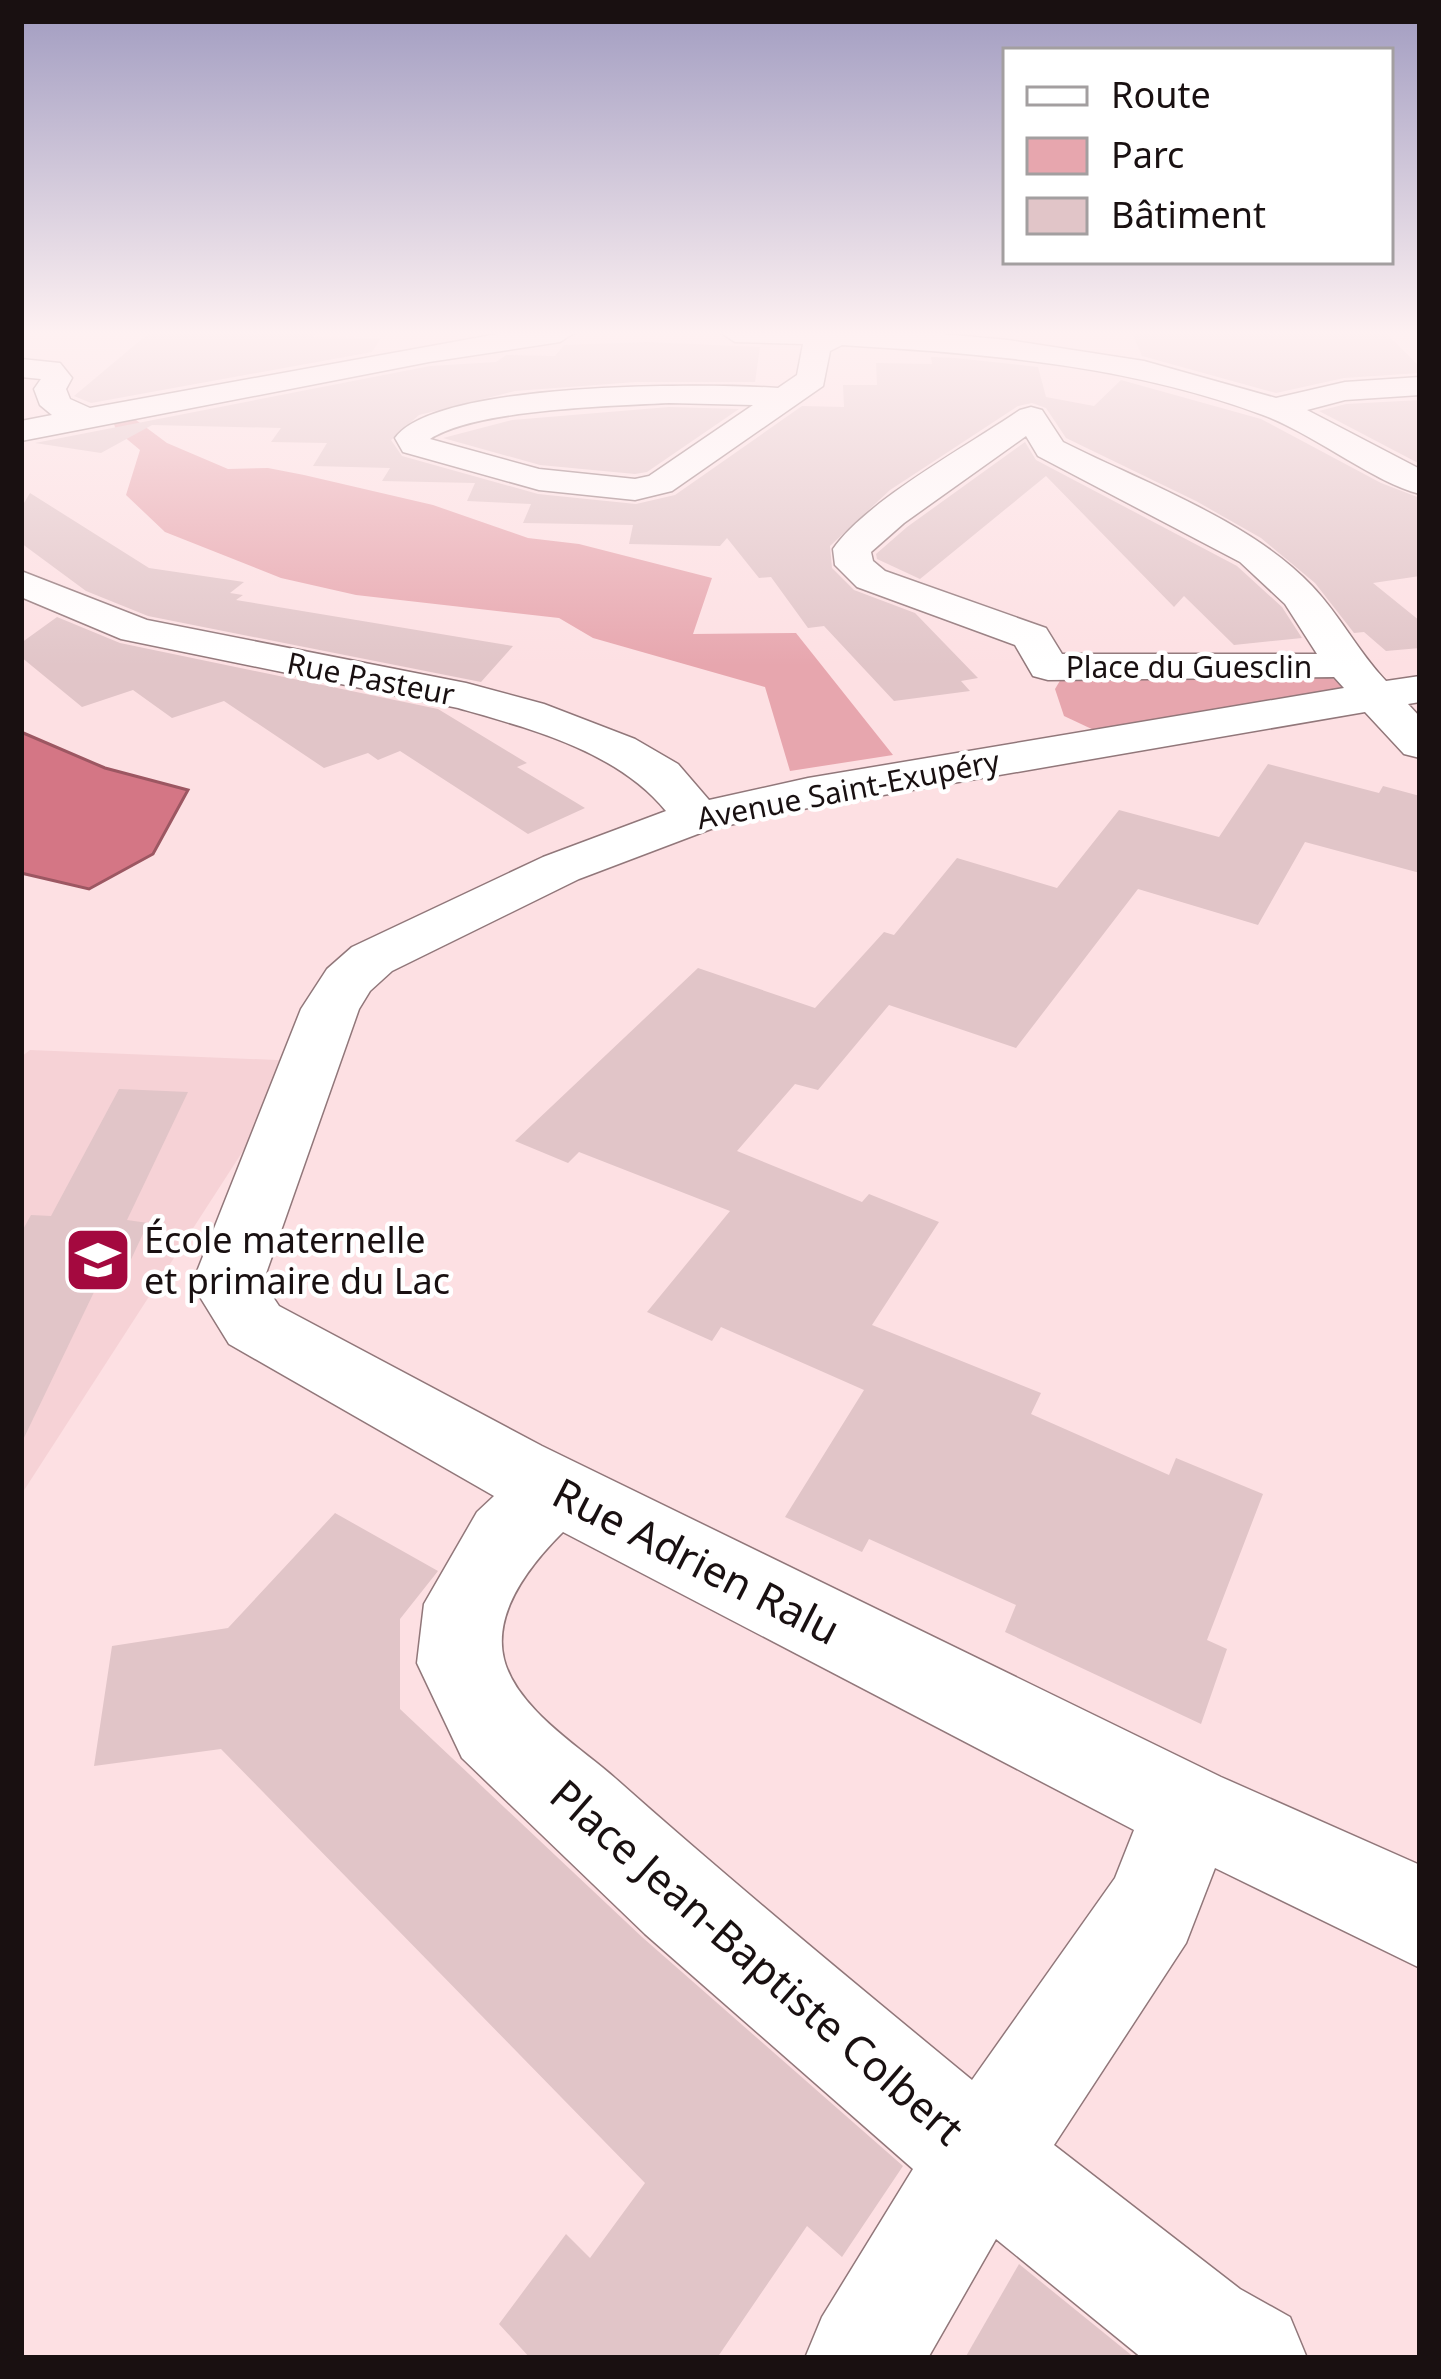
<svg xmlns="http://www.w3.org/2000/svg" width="1441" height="2379" font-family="'Noto Sans',sans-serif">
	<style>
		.built { fill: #f6d2d6 }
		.green { fill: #e7a6ae }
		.water { fill: #d47685; stroke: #9c5762; stroke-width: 3 }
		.building { fill: #e1c5c8 }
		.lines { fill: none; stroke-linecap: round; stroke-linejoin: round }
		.minor-casing { stroke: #91777a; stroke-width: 3 }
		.minor { fill: #fff; fill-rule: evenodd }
		.labels { text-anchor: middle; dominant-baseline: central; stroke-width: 9; stroke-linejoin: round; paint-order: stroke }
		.far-street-label { font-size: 30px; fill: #191011; stroke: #fff }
		.poi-label { font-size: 36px; fill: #191011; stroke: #fff; text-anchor: start }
		.near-street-label { font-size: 42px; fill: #191011; stroke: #fff }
	</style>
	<rect width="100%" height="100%" fill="#fde0e3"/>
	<path class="built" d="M30,1050L301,1061L21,1495V1057Z"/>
	<g class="green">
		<path d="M132,417L167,443L228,469L268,468L304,475L433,505L528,538L579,544L712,578L693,634L796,633L893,755L790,771L765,687L593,638L559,618L356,595L281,578L165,532L126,495L140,450L116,430L113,421Z"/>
		<path d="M1316,676L1339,680L1346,690L1096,731L1064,716L1055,689L1061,679Z"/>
	</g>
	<path class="water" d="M21,732L105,768L188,790L153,854L89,889L21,873Z"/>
	<g class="building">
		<path d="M149,333L315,334L313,337L381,338L372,352L91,403L74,396Z"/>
		<path d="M1132,333H1386L1420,367V373L1344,378L1276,393L1142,356Z"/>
		<path d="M647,342L760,347L755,382H636L515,391L419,415L391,440L402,456L538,494L636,504L675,495L802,406L844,407L843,385H877L876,363L932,364L931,357L956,358L1038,367L1046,397L1094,406L1121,380L1261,419L1381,483L1420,498V576L1373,583L1420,621V648L1386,651L1364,632L1354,633L1315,583L1261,538L1196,501L1066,438L1046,408L1032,403L1018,406L890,490L830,546L832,568L854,590L915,613L978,678L961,681L970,691L894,701L824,626L808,628L771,577L759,578L727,538L720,546L629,544L633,525L523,523L531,504L467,501L475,483L382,481L390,468L313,466L327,443L271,442L281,428L152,425L101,453L35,443L430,366L496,362L506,355L555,356L564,345Z"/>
		<path d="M1420,400V464L1319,411L1346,404Z"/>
		<path d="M669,407L739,409L647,472L635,474L540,465L443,438L512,420Z"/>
		<path d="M1025,442L1036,460L1237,566L1282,607L1302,638L1234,645L1184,596L1174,607L1046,476L920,579L877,559L876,554L907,527Z"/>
		<path d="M30,493L149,568L244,582L230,593L243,595L236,600L513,646L481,682L148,616L86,591L21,543V508Z"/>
		<path d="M57,617L120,643L438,709L527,763L517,767L585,808L528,834L400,751L378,760L368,753L324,768L224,701L172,718L133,690L82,707L21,657V643Z"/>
		<path d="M1268,764L1379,793L1383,786L1420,796V873L1305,842L1258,925L1138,889L1016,1048L889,1005L818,1090L795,1084L737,1151L862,1202L869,1194L939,1222L872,1325L1041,1393L1031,1414L1169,1475L1176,1458L1263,1494L1207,1640L1227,1649L1201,1724L1005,1632L1016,1605L869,1539L862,1552L785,1517L864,1390L721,1327L712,1341L647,1312L730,1211L579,1152L568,1163L515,1141L698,968L815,1008L884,932L894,935L957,858L1057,888L1119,810L1219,837Z"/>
		<path d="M119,1089L188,1092L127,1220L148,1223L128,1266L107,1265L21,1444V1233L31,1215L51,1216Z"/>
		<path d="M335,1513L438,1571L400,1619V1709L642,1937L903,2166L842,2257L807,2226L717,2358H530L499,2324L566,2234L590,2258L645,2183L221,1749L94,1766L112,1646L228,1628Z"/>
		<path d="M1019,2264L1135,2358H965Z"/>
	</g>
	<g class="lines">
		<defs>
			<g id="minor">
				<path d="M503,333H574L560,342L429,362L21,441V421L52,415L40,405L34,389L41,379L21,377V359L60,363L72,378L66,389L70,399L90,408Z"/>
				<path d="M721,333H931L1008,340L1144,361L1276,398L1345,382L1420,377V395L1345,400L1307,410L1420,469V494C1373,482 1314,434 1263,415C1137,368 1004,355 871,347L842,345L830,351L823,386L672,491L635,500L539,490L403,452L395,438C436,381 707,383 778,388L797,375L803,344L735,342ZM669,403L753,405L649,476L635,479L539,469L430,439C477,409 611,406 669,403Z"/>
				<path d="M1031,407L1042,410L1063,442C1142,482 1251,521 1312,586C1340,615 1358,652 1386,681L1420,676V702L1408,704L1420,717V758L1404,754L1365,712L808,808L711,829L579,879L392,971L370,991L359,1009L263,1282L279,1306L542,1446L1221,1777L1420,1865V1968L1215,1868L1186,1943L1054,2145L1240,2289L1290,2317L1307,2358H1142L996,2239L928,2358H805L822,2317L913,2169L645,1934L462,1758L417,1663L424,1604L477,1512L494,1496L229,1344L192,1284L301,1009L327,969L352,947L543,857L666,811C617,751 531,729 458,708L121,639L21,597V571L147,620L466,683L544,704L635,739L678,764L709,800L808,778L1344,688L1334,677L1048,680L1033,676L1015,645L857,587L835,565L833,549C866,501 969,445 1020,410ZM1026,436L1038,456L1240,562L1285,604L1317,654H1062L1046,628L885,571L873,561L871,552L904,523ZM563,1532L1134,1830L1115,1878L972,2080C852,1981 732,1882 615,1778C580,1747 516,1708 504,1659C492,1611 532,1563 563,1532Z"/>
			</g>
		</defs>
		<use href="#minor" class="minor-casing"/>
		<use href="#minor" class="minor"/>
	</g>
	<linearGradient id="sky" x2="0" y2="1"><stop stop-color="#a09bc0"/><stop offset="0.5" stop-color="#fef1f2"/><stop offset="1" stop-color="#fef1f2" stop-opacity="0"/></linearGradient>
	<rect width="1441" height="666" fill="url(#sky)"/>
	<defs>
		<symbol id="school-square" viewBox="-11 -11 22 22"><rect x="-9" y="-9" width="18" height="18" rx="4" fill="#a4093f" stroke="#fff"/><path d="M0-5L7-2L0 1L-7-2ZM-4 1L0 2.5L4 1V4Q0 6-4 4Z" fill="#fff"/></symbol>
	</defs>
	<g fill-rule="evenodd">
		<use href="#school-square" x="60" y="1222" width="76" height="76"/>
	</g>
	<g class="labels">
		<g class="far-street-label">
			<text x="1189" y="666">Place du Guesclin</text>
			<text transform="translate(371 678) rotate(11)">Rue Pasteur</text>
			<text transform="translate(848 789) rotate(-11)">Avenue Saint-Exupéry</text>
		</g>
		<g class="poi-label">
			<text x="144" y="1239">École maternelle<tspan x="144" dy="41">et primaire du Lac</tspan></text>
		</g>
		<g class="near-street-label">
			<text transform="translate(697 1560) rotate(27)">Rue Adrien Ralu</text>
			<text transform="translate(758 1961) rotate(41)">Place Jean-Baptiste Colbert</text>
		</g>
	</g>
	<rect width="1441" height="2379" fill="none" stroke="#191011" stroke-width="48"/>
	<rect x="1003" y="48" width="390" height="216" fill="#ffffff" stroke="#a39fa0" stroke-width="3"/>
	<rect x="1027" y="87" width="60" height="18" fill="#ffffff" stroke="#a39fa0" stroke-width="3"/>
	<text x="1111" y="108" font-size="36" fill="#191011">Route</text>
	<rect x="1027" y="138" width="60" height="36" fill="#e7a6ae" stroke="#a39fa0" stroke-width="3"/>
	<text x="1111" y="168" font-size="36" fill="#191011">Parc</text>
	<rect x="1027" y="198" width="60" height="36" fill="#e1c5c8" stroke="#a39fa0" stroke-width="3"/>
	<text x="1111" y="228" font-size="36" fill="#191011">Bâtiment</text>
</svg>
